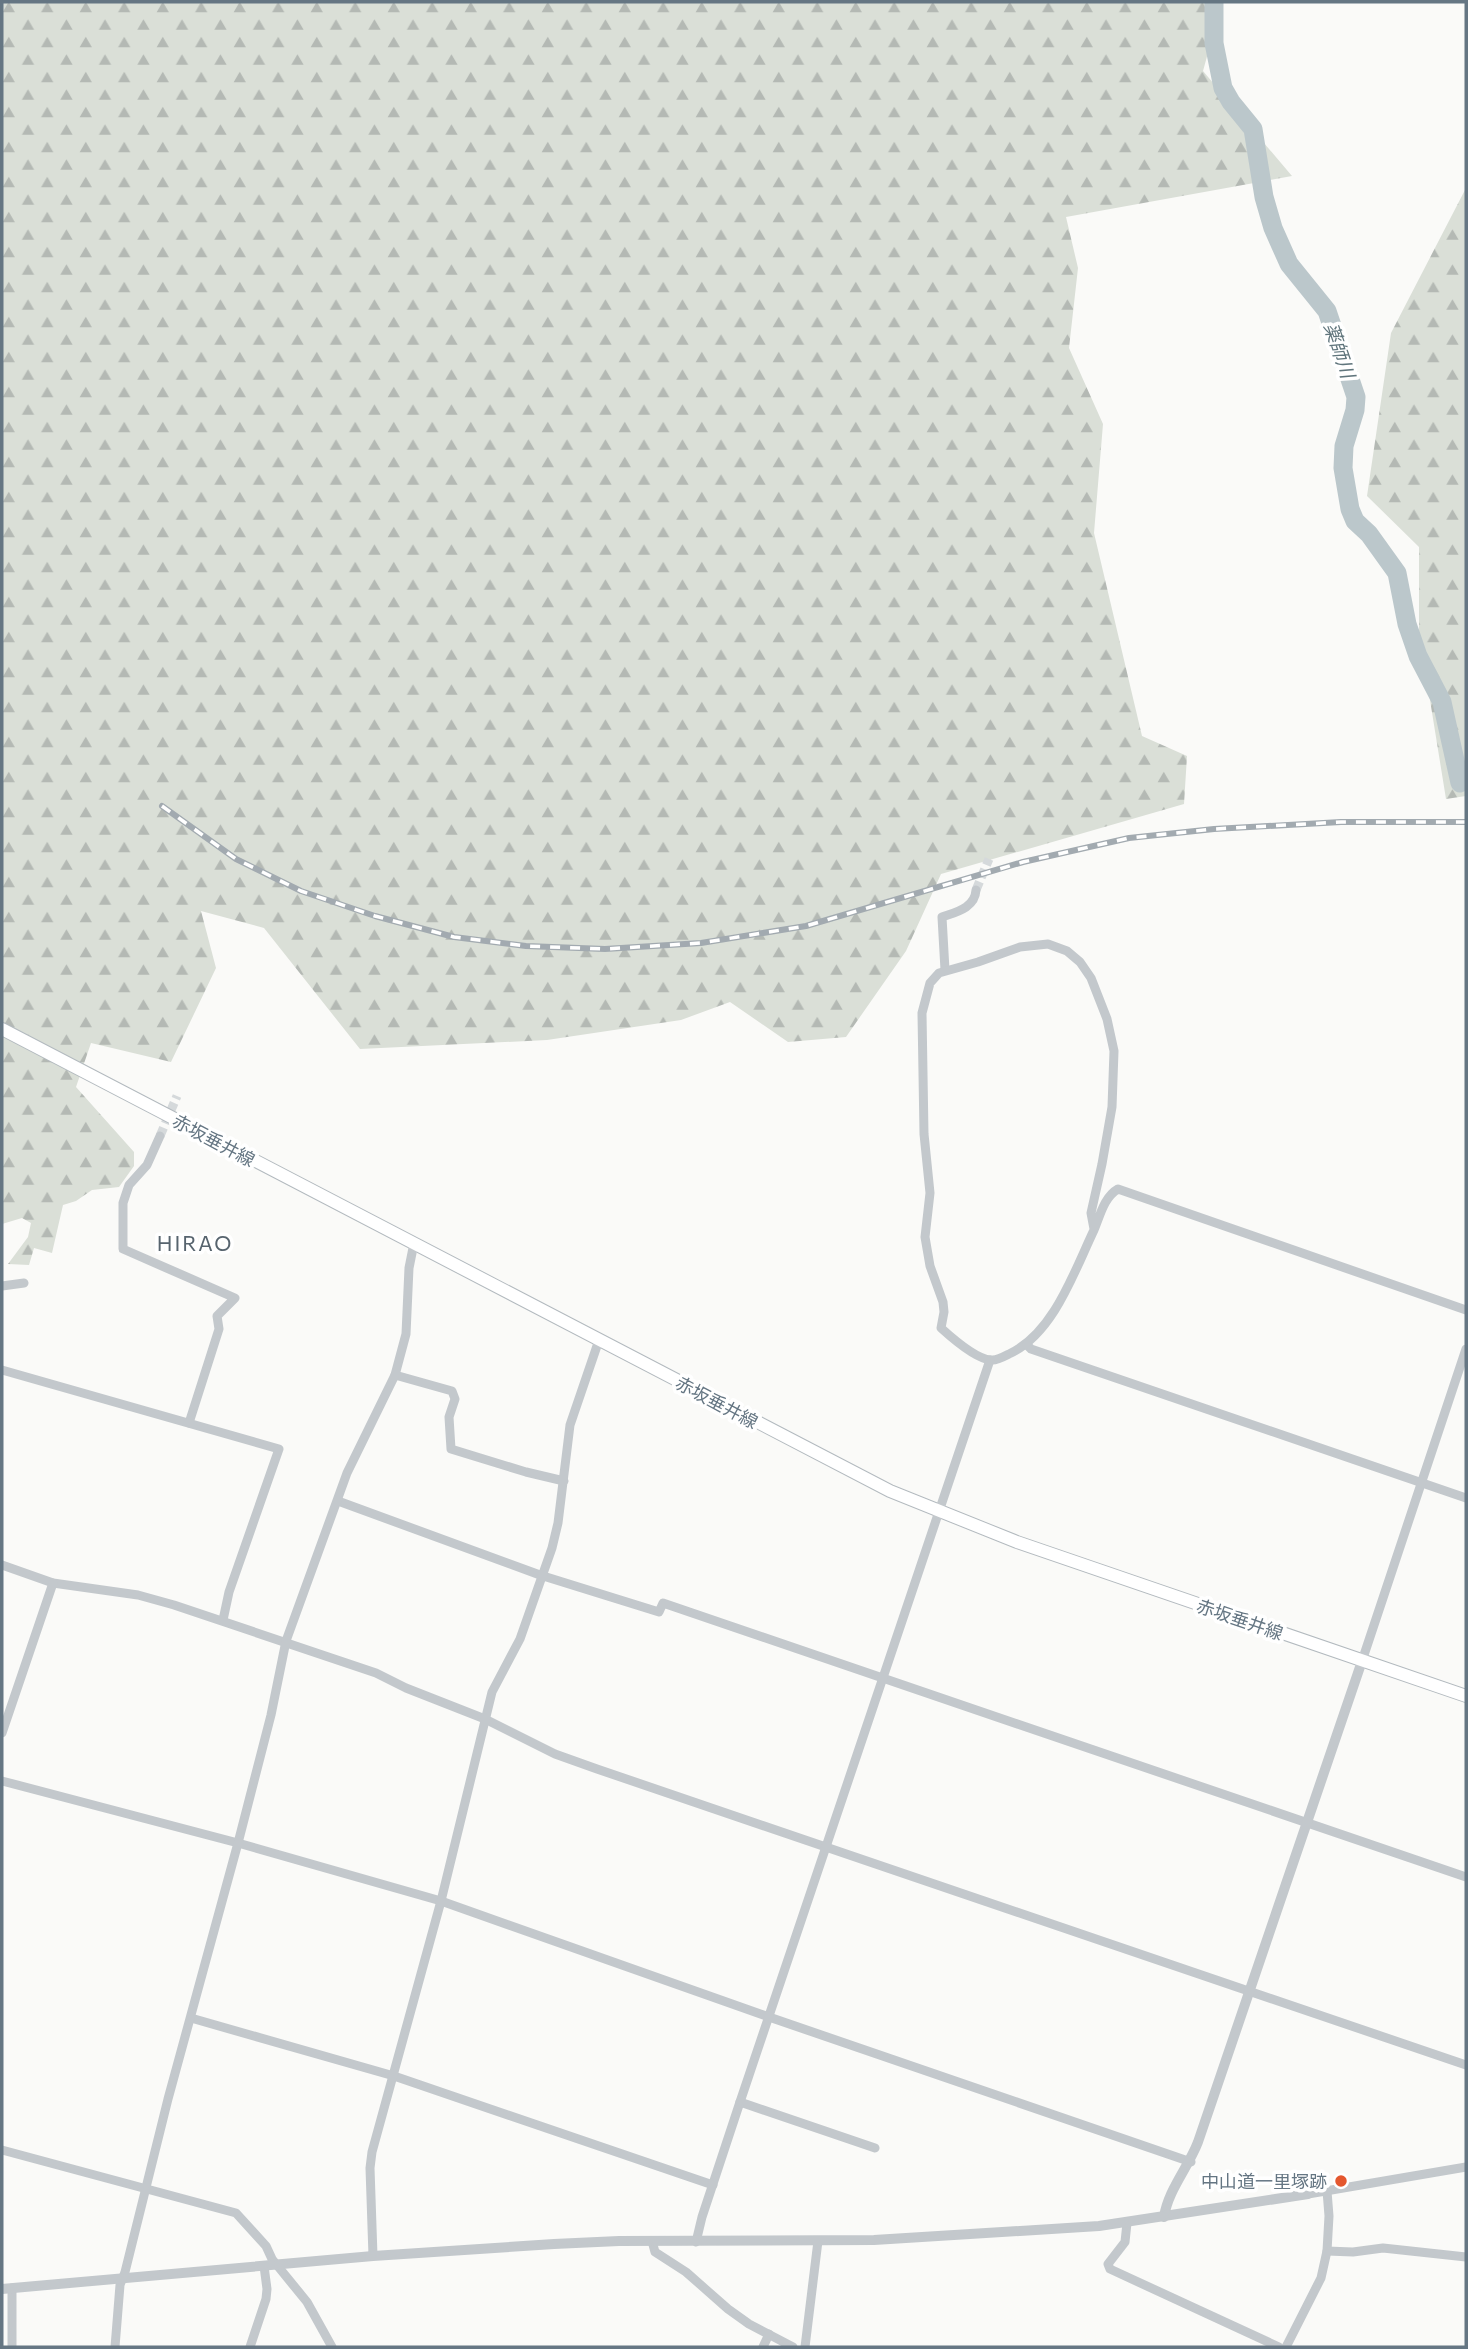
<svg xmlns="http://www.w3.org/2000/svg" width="1468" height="2349" font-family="Commissioner,'Noto Sans JP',sans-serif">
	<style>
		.forest { fill: url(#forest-firs) }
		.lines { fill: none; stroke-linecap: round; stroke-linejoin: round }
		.river { stroke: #bbc7cb; stroke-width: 19 }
		.minor-tunnel { stroke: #d5d9db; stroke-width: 9; stroke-dasharray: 9 4.5; stroke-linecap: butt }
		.secondary-casing { stroke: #b3babf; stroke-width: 14 }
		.minor { stroke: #c3c8cc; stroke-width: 9 }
		.tertiary { stroke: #c3c8cc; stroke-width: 10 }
		.secondary { stroke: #fff; stroke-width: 12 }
		.rail-casing { stroke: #a2aab0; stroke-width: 6 }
		.rail { stroke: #fff; stroke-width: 3.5; stroke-dasharray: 10; stroke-linecap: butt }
		.poi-dot { fill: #e4572e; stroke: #fff; stroke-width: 2.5 }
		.labels { text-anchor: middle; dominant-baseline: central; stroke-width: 7; stroke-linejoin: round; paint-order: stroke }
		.street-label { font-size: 18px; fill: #657683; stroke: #fff }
		.poi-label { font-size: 18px; fill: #657683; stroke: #fff; text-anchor: end }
		.water-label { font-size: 19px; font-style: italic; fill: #60757c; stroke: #fff }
		.quarter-label { font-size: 21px; letter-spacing: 2px; fill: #57646e; stroke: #fff }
	</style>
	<defs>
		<pattern id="forest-firs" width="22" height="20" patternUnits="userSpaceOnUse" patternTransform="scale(1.75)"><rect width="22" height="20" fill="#dadfd7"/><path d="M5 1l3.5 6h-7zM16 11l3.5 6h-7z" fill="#b4b9b4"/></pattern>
	</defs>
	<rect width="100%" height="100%" fill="#fafaf8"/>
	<g class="forest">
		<path d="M2,2H1222L1203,71L1292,176L1066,217L1078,268L1069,348L1103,424L1094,533L1142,736L1187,756L1184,804L941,874L906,951L846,1037L788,1042L730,1002L681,1020L547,1040L360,1049L264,928L201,911L216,968L171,1062L91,1043L76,1087L134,1152V1166L119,1187L92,1190L76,1201L63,1205L52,1253L34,1248L29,1265L8,1264L28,1237L31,1223L22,1218L2,1224Z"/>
		<path d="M1466,188V796L1446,799L1419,632V547L1367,496L1391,333Z"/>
	</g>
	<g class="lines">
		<path class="river" d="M1214,2V43L1223,88L1231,102L1253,129L1264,197L1273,228L1289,264L1327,311L1356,397L1355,410L1344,446L1343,468L1350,509L1355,521L1369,534L1397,573L1407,624L1418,656L1442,702L1460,783"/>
		<g class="minor-tunnel">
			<path d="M976,890L989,859"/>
			<path d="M160,1136L177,1096"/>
		</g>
		<defs>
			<path id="secondary" d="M2,1029L890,1491L1017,1542L1466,1696"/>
		</defs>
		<use href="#secondary" class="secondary-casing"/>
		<g class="minor">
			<path d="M945,970L942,917C956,912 975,908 976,890"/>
			<path d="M160,1136L147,1165L129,1185L123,1203V1249L235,1298L217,1316L219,1329L189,1423"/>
			<path d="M1094,1229L1091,1213L1102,1164L1112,1107L1114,1051L1107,1019L1091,978L1080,962L1067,951L1048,944L1020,947L978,962L939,973L930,983L922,1013L924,1134L930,1193L925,1237L930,1266L943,1302L944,1312L941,1328C952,1338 976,1359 991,1360C997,1361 1005,1356 1011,1353C1054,1332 1074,1272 1094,1230C1100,1216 1104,1197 1118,1189L1466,1310"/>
			<path d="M2,1286L24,1283"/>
			<path d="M1027,1345L1031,1349L1466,1498"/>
			<path d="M2,1370L279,1449L229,1592L223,1620"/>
			<path d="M395,1375L452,1391L455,1399L449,1417L451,1449L526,1472L564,1481"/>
			<path d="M338,1501L540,1575L659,1612L663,1603L1466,1877"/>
			<path d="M2,1565L53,1583L138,1595L174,1605L376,1673L406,1688L485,1719L555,1754L597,1769L1466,2065"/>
			<path d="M1362,1661L1466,1349"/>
			<path d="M2,1733L53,1583"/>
			<path d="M2,1781L238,1843L441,1901L769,2017L1191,2162"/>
			<path d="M191,2018L394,2076L713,2185"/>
			<path d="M740,2102L875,2148"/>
			<path d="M2,2150L236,2213L266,2246L272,2259L307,2302L332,2347"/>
			<path d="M1308,2194L1466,2167"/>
			<path d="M1127,2223L1125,2242L1108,2264L1110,2269L1279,2347"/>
			<path d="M652,2241L655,2252L686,2272L728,2309L749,2324L793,2347"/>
			<path d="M696,2242L702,2217L740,2102L990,1360"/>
			<path d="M1327,2251L1353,2252L1383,2248L1466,2257"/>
			<path d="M373,2256L370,2168L372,2152L441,1901L492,1692L520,1639L552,1548L558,1523L570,1425L599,1340"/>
			<path d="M12,2288V2347"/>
			<path d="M115,2347L120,2285L125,2272L168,2099L238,1843L271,1715L286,1641L347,1473L395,1375L406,1334L409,1268L414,1243"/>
			<path d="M250,2347L266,2299L267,2289L264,2266"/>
			<path d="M763,2347L769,2334"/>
			<path d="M805,2347L818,2241"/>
			<path d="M1286,2347L1321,2278L1327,2251L1329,2216L1327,2191"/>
		</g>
		<g class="tertiary">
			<path d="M1164,2217C1168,2190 1188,2168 1198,2142L1362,1661"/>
			<path d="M2,2289L373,2256L554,2244L619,2241L874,2240L1099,2226L1308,2194"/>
		</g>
		<use href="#secondary" class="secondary"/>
		<defs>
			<path id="rail" d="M162,806L236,859L301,891L375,916L454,937L526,946L605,949L701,943L806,926L1023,862L1129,838L1214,829L1341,822H1466"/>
		</defs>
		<use href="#rail" class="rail-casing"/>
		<use href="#rail" class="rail"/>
	</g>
	<circle class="poi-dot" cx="1341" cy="2181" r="7"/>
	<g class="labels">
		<g class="street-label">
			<text transform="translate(214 1140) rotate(28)">赤坂垂井線</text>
			<text transform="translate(717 1402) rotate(28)">赤坂垂井線</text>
			<text transform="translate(1240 1619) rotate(19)">赤坂垂井線</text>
		</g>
		<g class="poi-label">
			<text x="1327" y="2181">中山道一里塚跡</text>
		</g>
		<g class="water-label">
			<text transform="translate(1340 350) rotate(71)">薬師川</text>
		</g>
		<g class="quarter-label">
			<text x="195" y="1242">HIRAO</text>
		</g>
	</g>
	<rect width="1468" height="2349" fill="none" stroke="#657683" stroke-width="7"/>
</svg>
